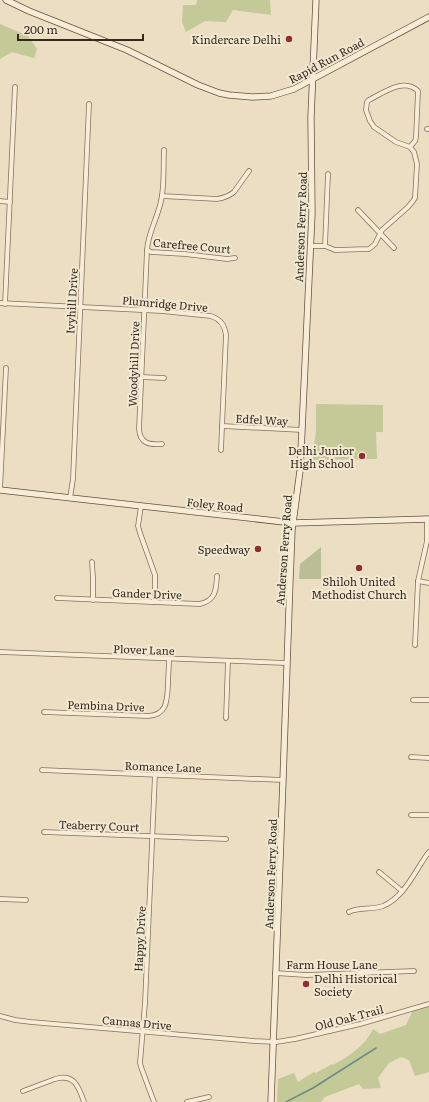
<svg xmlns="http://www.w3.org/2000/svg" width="429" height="1102" font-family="Literata,serif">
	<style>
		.green { fill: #c4c998 }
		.cemetery { fill: #babe97 }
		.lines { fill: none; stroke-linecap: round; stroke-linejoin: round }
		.stream { stroke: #6d8c83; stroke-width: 1.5 }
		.street-casing { stroke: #85705b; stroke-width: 5.5 }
		.secondary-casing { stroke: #66513e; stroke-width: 7 }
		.street { stroke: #f7ecd6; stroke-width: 4 }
		.secondary { stroke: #f7ecd6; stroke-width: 5.5 }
		.poi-dot { fill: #902e32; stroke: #f3e9d2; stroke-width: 1.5 }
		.labels { text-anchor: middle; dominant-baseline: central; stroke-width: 4; stroke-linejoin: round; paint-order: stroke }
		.poi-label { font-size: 11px; fill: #35291e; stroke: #f3e9d2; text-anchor: end }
		.street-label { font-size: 11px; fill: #35291e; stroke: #f3e9d2 }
	</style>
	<rect width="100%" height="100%" fill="#ebdec3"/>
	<g class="green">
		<path d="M197,0H270L271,15L233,10L226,22L205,21L186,32L182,22L183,5H196Z"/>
		<path d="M0,24L28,36L37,49L34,58L12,52L0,59Z"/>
		<path d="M316,404L383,405V432H376L377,459L312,460L316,431Z"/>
		<path d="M429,1004V1072L415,1076L409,1060L401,1057L389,1063L378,1078L381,1088L363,1089L359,1084L325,1097L321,1102H277L278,1079L294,1073L298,1082L314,1072L316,1073L332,1064L333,1065C349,1056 365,1046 373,1029L380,1034L406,1025L414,1008Z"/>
	</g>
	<path class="cemetery" d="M321,547V579H299L300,564Z"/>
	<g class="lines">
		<path class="stream" d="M286,1102L313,1088L376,1048"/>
		<defs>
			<g id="street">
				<path d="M427,129H429"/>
				<path d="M162,196L217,199C224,198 229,196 234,192L249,171"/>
				<path d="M0,201L10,202"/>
				<path d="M358,210L394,248"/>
				<path d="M311,246H325L335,250L369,249L375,244L382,230L408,207L413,201L415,198L417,164L414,152L410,147L396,142L374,127L370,121L366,110L367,102L369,100C383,93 404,77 418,91L416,137L415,141L410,147"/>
				<path d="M325,246L328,174"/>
				<path d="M147,250L151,252L185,254L227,259L235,258"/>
				<path d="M0,303L162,311L211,316C220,319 225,325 226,335L221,450"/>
				<path d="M5,304L15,87"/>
				<path d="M141,377L164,378"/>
				<path d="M222,426L302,430"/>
				<path d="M162,444C150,445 140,444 139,429L147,250C148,234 156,221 160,205C165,188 163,168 164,150"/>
				<path d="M0,490L6,368"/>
				<path d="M70,498L73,479L89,104"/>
				<path d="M141,506L138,526L140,533L155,575V602"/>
				<path d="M92,562L93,578V600"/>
				<path d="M418,581L429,583"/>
				<path d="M57,598L200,604C216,600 216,590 217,576"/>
				<path d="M415,645L418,581L427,541V519"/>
				<path d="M0,652L286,663"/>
				<path d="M413,700H429"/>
				<path d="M44,712L148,716C167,715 167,701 168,685C168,676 169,668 169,659"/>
				<path d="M226,718L228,661"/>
				<path d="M411,757L429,758"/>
				<path d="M42,770L283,780"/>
				<path d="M411,815H429"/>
				<path d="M44,832L226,839"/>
				<path d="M379,872L402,891"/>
				<path d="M0,899L26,900"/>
				<path d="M349,912C358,907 372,910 383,906C405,897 415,870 429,852"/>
				<path d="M275,973L306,975L414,971"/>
				<path d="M0,1016L15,1020L31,1022L254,1041L276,1042L295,1039L360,1024L429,1004"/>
				<path d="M23,1091L55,1079C74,1073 79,1087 84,1102"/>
				<path d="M154,1102L141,1067L140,1063L145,1003L155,774"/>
				<path d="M187,1102L209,1097"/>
			</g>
			<g id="secondary">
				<path d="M6,0L29,11L127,50L198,85L219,93L229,95L252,97L271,96L294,89L429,17"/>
				<path d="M0,490L293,523L429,519"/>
				<path d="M271,1102L283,780L290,580L292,530L300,471L302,430L312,213L311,117L316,0"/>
			</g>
		</defs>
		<use href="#street" class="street-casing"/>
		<use href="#secondary" class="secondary-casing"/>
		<use href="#street" class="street"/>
		<use href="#secondary" class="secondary"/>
	</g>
	<g class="poi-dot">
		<circle cx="289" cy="39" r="4"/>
		<circle cx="362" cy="456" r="4"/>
		<circle cx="258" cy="549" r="4"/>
		<circle cx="359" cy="568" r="4"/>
		<circle cx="306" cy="984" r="4"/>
	</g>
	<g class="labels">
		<g class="poi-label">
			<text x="281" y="39">Kindercare Delhi</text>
			<text x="354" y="450">Delhi Junior<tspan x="354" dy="13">High School</tspan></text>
			<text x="250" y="549">Speedway</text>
			<text x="359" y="581" text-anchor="middle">Shiloh United<tspan x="359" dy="13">Methodist Church</tspan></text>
			<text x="314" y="978" text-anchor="start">Delhi Historical<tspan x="314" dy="13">Society</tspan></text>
		</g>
		<g class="street-label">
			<text transform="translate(326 60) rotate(-28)">Rapid Run Road</text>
			<text transform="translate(300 227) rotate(-88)">Anderson Ferry Road</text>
			<text transform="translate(192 245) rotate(5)">Carefree Court</text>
			<text transform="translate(71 301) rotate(-87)">Ivyhill Drive</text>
			<text transform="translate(165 303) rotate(5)">Plumridge Drive</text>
			<text transform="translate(133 364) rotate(-88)">Woodyhill Drive</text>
			<text transform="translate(262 419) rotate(3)">Edfel Way</text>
			<text transform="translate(215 504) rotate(6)">Foley Road</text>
			<text transform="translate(283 550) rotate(-86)">Anderson Ferry Road</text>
			<text transform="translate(147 593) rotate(2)">Gander Drive</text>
			<text transform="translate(144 649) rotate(2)">Plover Lane</text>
			<text transform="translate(106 705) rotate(2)">Pembina Drive</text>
			<text transform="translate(163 766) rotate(2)">Romance Lane</text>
			<text transform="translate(99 825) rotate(2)">Teaberry Court</text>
			<text transform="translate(270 874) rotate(-88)">Anderson Ferry Road</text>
			<text transform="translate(139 939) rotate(-87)">Happy Drive</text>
			<text x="332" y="964">Farm House Lane</text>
			<text transform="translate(349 1017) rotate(-15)">Old Oak Trail</text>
			<text transform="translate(137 1022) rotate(5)">Cannas Drive</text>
		</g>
	</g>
	<path d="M18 34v6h125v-6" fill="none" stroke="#35291e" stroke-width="2"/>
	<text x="24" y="34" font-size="12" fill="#35291e" stroke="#f3e9d2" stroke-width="3" paint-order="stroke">200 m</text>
</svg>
